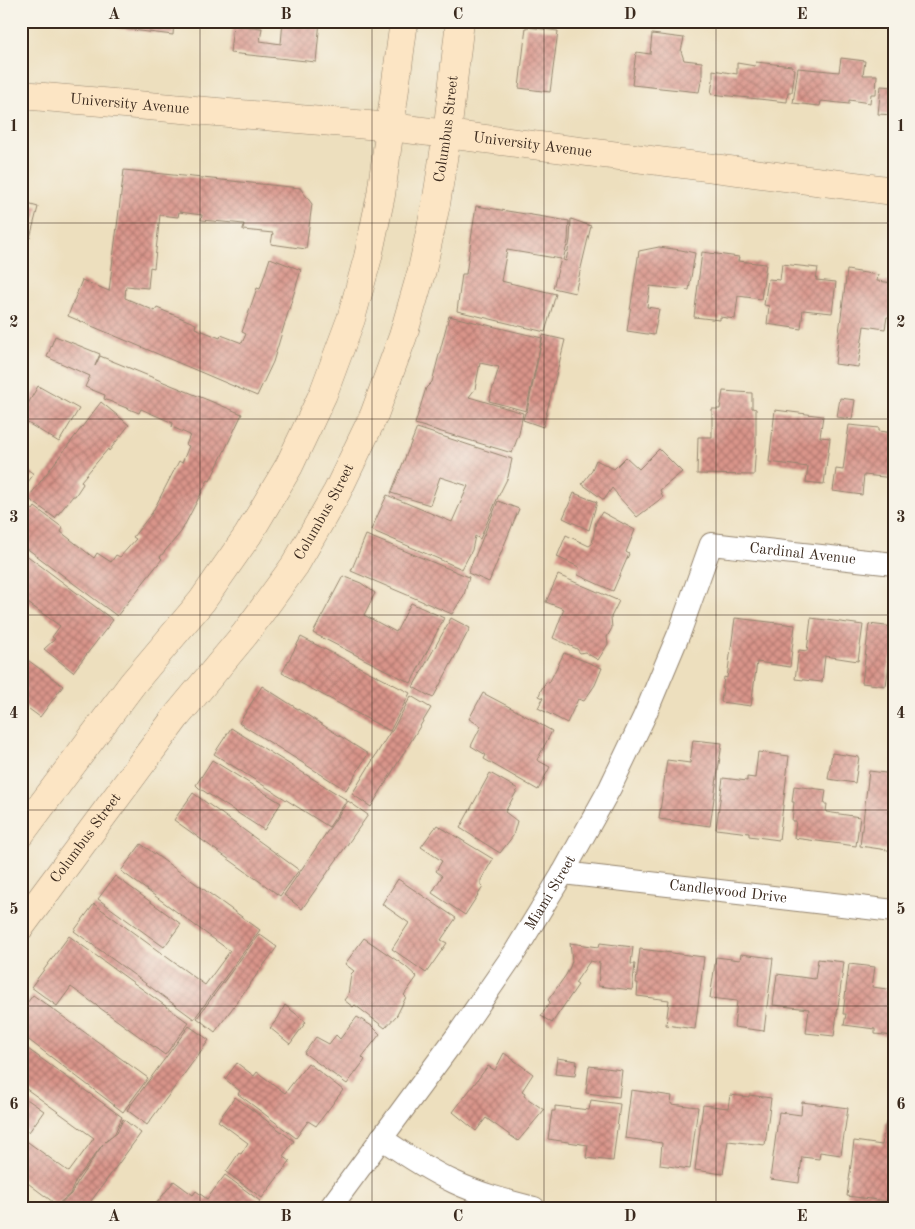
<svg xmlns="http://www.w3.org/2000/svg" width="915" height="1229" font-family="'Old Standard TT',serif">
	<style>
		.building { fill: url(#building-cross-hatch) }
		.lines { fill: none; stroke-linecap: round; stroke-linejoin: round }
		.street-casing { stroke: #94846e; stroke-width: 24 }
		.secondary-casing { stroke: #94846e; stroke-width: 29 }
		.street { stroke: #fff; stroke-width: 22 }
		.secondary { stroke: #fce5c4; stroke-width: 28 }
		.grid { fill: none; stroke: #3b2a1e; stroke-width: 1; stroke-opacity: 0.55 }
		.labels { text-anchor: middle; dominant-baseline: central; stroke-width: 5; stroke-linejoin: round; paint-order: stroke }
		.street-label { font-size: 15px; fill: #3b2a1e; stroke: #f7f3e8 }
		.neatline { fill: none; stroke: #3b2a1e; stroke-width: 2 }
		.grid-label { font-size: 16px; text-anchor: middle; font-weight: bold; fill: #3b2a1e }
	</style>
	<defs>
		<pattern id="building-cross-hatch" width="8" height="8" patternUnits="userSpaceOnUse" patternTransform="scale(1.25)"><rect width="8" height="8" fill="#d9948a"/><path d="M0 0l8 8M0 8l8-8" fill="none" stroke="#b17970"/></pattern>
	</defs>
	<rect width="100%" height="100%" fill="#f7f3e8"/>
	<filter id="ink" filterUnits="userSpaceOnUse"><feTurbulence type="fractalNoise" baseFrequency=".02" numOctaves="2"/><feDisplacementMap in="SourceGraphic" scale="10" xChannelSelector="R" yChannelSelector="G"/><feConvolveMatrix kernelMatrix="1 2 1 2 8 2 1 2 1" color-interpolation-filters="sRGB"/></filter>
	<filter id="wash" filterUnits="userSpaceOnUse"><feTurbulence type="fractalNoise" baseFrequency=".0096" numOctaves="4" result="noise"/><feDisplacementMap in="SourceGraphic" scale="20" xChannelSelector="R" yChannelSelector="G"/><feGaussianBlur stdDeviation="1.12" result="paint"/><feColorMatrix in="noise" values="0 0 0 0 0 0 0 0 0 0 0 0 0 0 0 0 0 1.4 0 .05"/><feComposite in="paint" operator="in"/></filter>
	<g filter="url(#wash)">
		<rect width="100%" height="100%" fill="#eddfbe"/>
		<g id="blocks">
			<g class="building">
				<path d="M117,21H174L173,35L116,28Z"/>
				<path d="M283,21H320L316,62L230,53L233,25L262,28L260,41L281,44Z"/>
				<path d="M526,27L558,31L550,92L519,88Z"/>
				<path d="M652,34L684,38L681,51L684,60L702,62V77L699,92L632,85L636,52L650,54Z"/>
				<path d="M841,58L865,61L863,75H877L876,94H871L870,103L849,100V104L821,101L820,106L793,103L798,68L839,72Z"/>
				<path d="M756,62L792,66V68L795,69L792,92H788L787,102L711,94L713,80V70L737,74V63L755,66Z"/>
				<path d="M881,86L894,87V115L878,114Z"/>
				<path d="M124,170L300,188L312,204L306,249L271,244L273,233L243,230L244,224L201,220L202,215L179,212L178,217L160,215L154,268L150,267L148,288L126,286L125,298L155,311L157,308L196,324L195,328L220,338L221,335L242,343L246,334L242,332L257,288L260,289L270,258L301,270L273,362L257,396L68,316L82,280L109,291Z"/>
				<path d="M21,202L38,207L30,238L21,235Z"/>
				<path d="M476,206L569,221L568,241L563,260L566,261L570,240L571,219L591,226L575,293L553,288L561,259L507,250L501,281L556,294L545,332L457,311L462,274H466Z"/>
				<path d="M659,247L681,250L695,253L689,290L650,286L647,307L659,309L654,335L627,331L639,251Z"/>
				<path d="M702,252L739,257L738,261L766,264L761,299L738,296L735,319L720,317V320L694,317Z"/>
				<path d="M782,264L818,268L816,280L836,282L832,313L803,310L801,329L767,324L769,306L764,305L768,279L780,280Z"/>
				<path d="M847,270L878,275L877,281L894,283V317H887L885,329L864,326L858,367L835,364Z"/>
				<path d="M449,316L542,338L526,411L489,401L499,367L480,363L475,389L469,397L523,413L519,434L512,453L415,424L426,388L432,382Z"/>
				<path d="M543,335L565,340L543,427L523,420L525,413L527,411Z"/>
				<path d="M55,336L100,354L95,366L100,356L242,414L210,481L208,480L181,532L160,557L162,559L117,616L21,544V502L33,510L35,507L63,528L61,532L94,558L97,553L111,562L116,555L120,557L136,539L133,537L152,513L179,461L182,463L189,446L186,445L190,435L172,427L173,423L141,409L139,413L104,399L105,395L85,387L90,376L47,357Z"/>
				<path d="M38,386L79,409L59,442L21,419V416Z"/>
				<path d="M723,391L752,393V408L756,409V443L754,475L697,474L698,437H712V409H720Z"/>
				<path d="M840,398L855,400L852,419L837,417Z"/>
				<path d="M101,402L129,425L109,451L108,449L81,481L83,484L75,496H73L55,518L28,498Z"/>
				<path d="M775,410L823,416L820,437L830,438L824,484L806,482L808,467L769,462Z"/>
				<path d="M849,425L879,428V431L894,433V478L864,475L862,495L833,491L836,469L843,470Z"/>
				<path d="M417,428L512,459L508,477L498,497L480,539L475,536L472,550L462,569L371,530L387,495L452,522L468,486L440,477L430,505L391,493Z"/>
				<path d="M659,449L682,472L660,490L663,497L637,517L617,495V494L612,488L604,500L582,484L591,472L596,460L614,469L626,457L639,469Z"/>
				<path d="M21,465L34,474L21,491Z"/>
				<path d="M574,493L597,502L589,530L563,518Z"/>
				<path d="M498,501L519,509L489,582L468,573Z"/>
				<path d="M602,512L635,530L626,552L629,554L613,591L578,575L579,567L557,557L566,535L589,546L592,544L596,522Z"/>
				<path d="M366,535L469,577L464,595L452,614L351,571Z"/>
				<path d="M21,551L113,620L73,672L44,649L55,639L52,637L60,626L21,598Z"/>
				<path d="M558,575L619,601L611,617L612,628L607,637L608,644L598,660L585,652L580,653L577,649L553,638L564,609L546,602Z"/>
				<path d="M343,576L361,583L375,593L364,615L396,632L411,603L444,618L411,683L313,633Z"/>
				<path d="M451,618L470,628L433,698L413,687Z"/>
				<path d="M735,618L795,625L790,667L757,662L751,706L721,702L724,677L727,678Z"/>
				<path d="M811,618L863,625L858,661L825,656L822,682L795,679L799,650L807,651Z"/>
				<path d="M869,624L894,627V658L890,657L886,686L862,683Z"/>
				<path d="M301,637L410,693L390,731L282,673Z"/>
				<path d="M564,653L602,668L595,685L584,701L578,699L567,723L538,708L543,698L539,696L541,690L546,682L549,683Z"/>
				<path d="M21,655L63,686L40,717L21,703Z"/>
				<path d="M262,686L368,754L346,790L239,723Z"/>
				<path d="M483,693L517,711L552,731L537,760L550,767L538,790L484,759L486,755L471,746L481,726L469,719Z"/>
				<path d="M411,696L431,708L371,807L352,794L390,732L392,731Z"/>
				<path d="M231,728L347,800L329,827L214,754Z"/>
				<path d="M693,740L722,743L710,826L659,819L667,760L690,763Z"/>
				<path d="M758,752L789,756L779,840L749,836V833L716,829L723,778L747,781V777L755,778Z"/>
				<path d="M832,753L859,757L855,783L828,779Z"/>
				<path d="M212,760L281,803L264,830L199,788L196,785Z"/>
				<path d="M869,771L894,774V851L860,846Z"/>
				<path d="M490,773L518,789L505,812L517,821L513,836L500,853L460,828Z"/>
				<path d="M794,786L826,790L824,804H827L826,812L860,817L856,846L794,838L796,821H792L794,802H792Z"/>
				<path d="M193,793L299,870L280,896L174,820Z"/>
				<path d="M348,801L368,815L302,909L284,895Z"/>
				<path d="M437,825L493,859L481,880V885L483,887L465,915L432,893L442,876L436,871L442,861L421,847Z"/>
				<path d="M141,844L260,930L194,1019L74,931L94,904L205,985L230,951L121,871Z"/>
				<path d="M115,876L181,924L164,947L98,899Z"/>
				<path d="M398,879L456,918L441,940L447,943L426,973L392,949L409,923L382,904Z"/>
				<path d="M259,934L277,947L215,1032L197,1018Z"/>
				<path d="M69,936L189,1023L165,1055L71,987L57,1006L31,987Z"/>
				<path d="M364,938L405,966L417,977L404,995L406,997L397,1015L385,1028L355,1005L353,1007L344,1000L348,995L351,974L354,971L345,964Z"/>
				<path d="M570,943L599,947L600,943L633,947L631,964H635L632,990L598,986L600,963L590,961L575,983L578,985L552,1023L541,1016L550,1002L548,1000L566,975L570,967L572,961Z"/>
				<path d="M640,949L704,957L695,1029L666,1025L669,1000L637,996L638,983H636Z"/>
				<path d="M741,954L773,958L764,1031L734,1027L737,1001L710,998L716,957L740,960Z"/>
				<path d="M818,959L844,962L834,1036L806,1033L809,1009L773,1005L777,974L815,979Z"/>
				<path d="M849,964L875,967L872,987L894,990V1036L875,1034V1029L844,1025L846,1014H843Z"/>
				<path d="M33,995L148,1078L123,1112L21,1034V1011Z"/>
				<path d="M285,1005L306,1022L290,1044L270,1028L278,1018Z"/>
				<path d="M357,1017L372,1026L380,1034L362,1057L365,1060L347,1084L304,1053L316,1037L329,1044L336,1035L340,1039Z"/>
				<path d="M189,1026L209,1040L147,1125L127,1110Z"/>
				<path d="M21,1044L122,1117L115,1133L105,1142L117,1133L123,1119L141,1133L86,1208H65L60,1204L71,1194L78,1181L103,1144L76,1180L70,1194L57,1205L21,1178V1137L69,1172L94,1138L21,1085Z"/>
				<path d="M504,1053L533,1074L522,1091L525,1093L524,1096L544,1110L518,1141L486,1118L476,1131L453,1112L488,1066L495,1070Z"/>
				<path d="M557,1058L577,1061L575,1076L555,1074Z"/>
				<path d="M237,1063L254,1076L257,1072L285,1093L308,1063L343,1090L316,1126L308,1121L296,1138L238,1094L240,1091L225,1079Z"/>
				<path d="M589,1066L622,1070L619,1097L586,1093Z"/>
				<path d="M631,1090L672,1096L671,1104L698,1107L690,1169L660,1165L662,1143L625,1138Z"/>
				<path d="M21,1095L44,1111L29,1132L21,1127Z"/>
				<path d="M730,1095L749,1097V1095L771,1098L765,1145L728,1141L723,1174L695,1170L703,1105L728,1108Z"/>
				<path d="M235,1097L294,1141L283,1156L290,1161L262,1198L226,1172L239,1153L241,1154L248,1143L218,1121Z"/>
				<path d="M591,1100L620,1104L613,1161L586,1158L588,1145L548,1139L552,1111H555V1106L589,1110Z"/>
				<path d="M802,1102L848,1108L841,1155L820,1152L819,1159L802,1157L799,1183L770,1179L779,1112L801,1115Z"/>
				<path d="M886,1122L894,1123V1202L847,1196L854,1141L882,1145Z"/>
				<path d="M225,1175L260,1201L255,1208H161L156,1204L174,1181L193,1195L196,1191L207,1199Z"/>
			</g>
		</g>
	</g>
	<g filter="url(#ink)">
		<use href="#blocks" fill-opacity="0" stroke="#94846e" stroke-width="1"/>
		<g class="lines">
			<defs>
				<g id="street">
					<path id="s1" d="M563,873L894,911"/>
					<path d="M381,1138C404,1154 428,1170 454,1182C479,1194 507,1201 534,1208"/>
					<path id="s2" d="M330,1208L457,1036L515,952L563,873L610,788L644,717L680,631L711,544L894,564"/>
				</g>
				<g id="secondary">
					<path id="s3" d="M21,95L391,127L894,191"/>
					<path d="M21,833L133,683L202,601L248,535L289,466L323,394L351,319L368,257L381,195L404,21"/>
					<path id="s4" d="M21,926L176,717L245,634L295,565L337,492L374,415L403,336L422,270L436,204L447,134L460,21"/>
				</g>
			</defs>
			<use href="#street" class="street-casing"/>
			<use href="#secondary" class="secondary-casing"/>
			<use href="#street" class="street"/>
			<use href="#secondary" class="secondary"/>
		</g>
	</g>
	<path class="grid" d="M200,21V1208M372,21V1208M544,21V1208M716,21V1208M21,223H894M21,419H894M21,615H894M21,810H894M21,1006H894"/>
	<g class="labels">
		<g class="street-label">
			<text stroke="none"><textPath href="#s3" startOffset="109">University Avenue</textPath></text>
			<text stroke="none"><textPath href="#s4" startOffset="919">Columbus Street</textPath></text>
			<text stroke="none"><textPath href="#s3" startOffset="514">University Avenue</textPath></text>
			<text stroke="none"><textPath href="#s4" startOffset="514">Columbus Street</textPath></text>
			<text stroke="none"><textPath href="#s2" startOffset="862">Cardinal Avenue</textPath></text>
			<text stroke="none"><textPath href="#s4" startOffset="109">Columbus Street</textPath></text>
			<text stroke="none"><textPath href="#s1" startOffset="166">Candlewood Drive</textPath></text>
			<text stroke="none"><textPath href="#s2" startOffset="385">Miami Street</textPath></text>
		</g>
	</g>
	<rect width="915" height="1229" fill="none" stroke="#f7f3e8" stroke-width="55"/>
	<rect x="28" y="28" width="860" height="1174" class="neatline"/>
	<g class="grid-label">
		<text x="114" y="19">A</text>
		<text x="286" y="19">B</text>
		<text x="458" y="19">C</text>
		<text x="630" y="19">D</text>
		<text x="802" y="19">E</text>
		<text x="14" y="131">1</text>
		<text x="901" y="131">1</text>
		<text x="14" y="327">2</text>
		<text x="901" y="327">2</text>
		<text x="14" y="522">3</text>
		<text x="901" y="522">3</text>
		<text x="14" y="718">4</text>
		<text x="901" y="718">4</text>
		<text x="14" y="914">5</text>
		<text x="901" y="914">5</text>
		<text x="14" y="1109">6</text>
		<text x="901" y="1109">6</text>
		<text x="114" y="1221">A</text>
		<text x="286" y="1221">B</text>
		<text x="458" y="1221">C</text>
		<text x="630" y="1221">D</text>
		<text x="802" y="1221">E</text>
	</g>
</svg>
